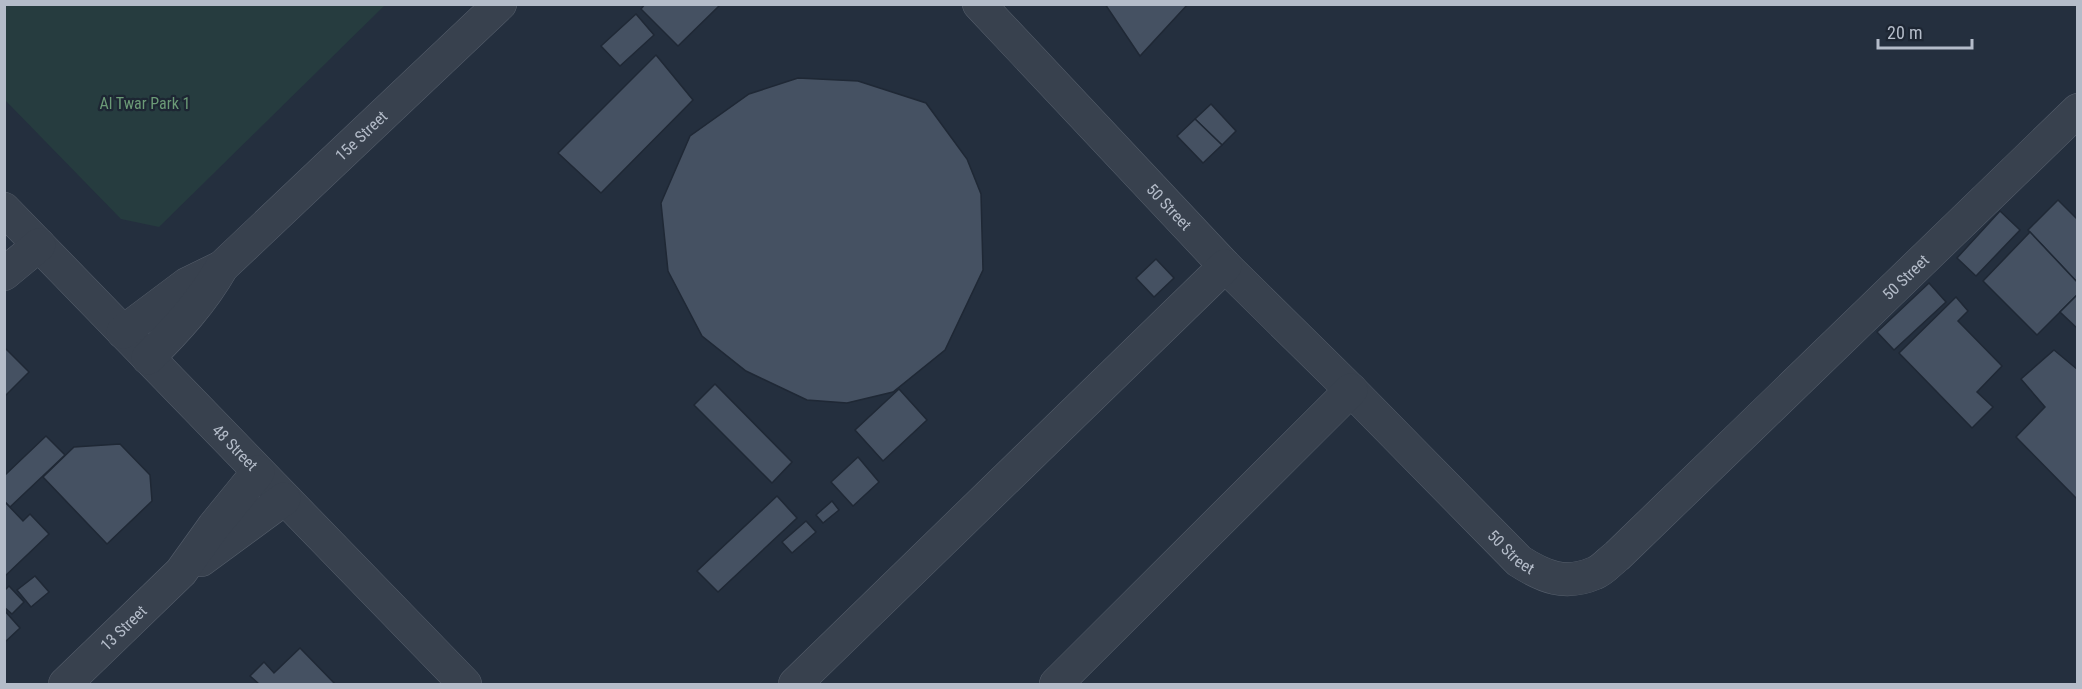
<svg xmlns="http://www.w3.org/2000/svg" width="2082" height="689" font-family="'Roboto Condensed',sans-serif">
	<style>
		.green { fill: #263c3f }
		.building { fill: #455162; stroke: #1f2835; stroke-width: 1.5 }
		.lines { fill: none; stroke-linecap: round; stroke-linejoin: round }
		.minor-casing { stroke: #565f6c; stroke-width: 34 }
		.minor { stroke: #38414e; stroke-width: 33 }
		.labels { text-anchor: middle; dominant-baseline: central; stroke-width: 4.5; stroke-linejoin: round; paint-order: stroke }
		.park-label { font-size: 16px; fill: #6b9a76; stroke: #1d2633 }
		.street-label { font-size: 16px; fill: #b4bcc9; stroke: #1d2633 }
	</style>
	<rect width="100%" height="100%" fill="#242f3e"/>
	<path class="green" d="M5,4H385V5L159,227L121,219L5,100Z"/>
	<g class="building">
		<path d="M645,4H721L678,46L641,9Z"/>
		<path d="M1105,4H1188L1140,56Z"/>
		<path d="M636,14L654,35L620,66L601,46Z"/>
		<path d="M656,55L693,100L601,193L558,153Z"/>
		<path d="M798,78L858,81L926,103L967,159L981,194L983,270L945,350L893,392L847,403L807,400L746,371L702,336L668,271L661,203L690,136L749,94Z"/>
		<path d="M1211,104L1236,131L1222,145L1195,119Z"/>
		<path d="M1195,119L1222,145L1203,163L1177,136Z"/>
		<path d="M2058,200L2078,220V283L2028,230Z"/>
		<path d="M2000,211L2020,230L1976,276L1957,258Z"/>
		<path d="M2030,232L2078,283V294L2037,335L1983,281Z"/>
		<path d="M1156,259L1174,278L1154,297L1136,278Z"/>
		<path d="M1929,283L1946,302L1894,350L1877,332Z"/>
		<path d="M2078,294V329L2060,312Z"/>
		<path d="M1956,297L1968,311L1958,321L2002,366L1977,392L1993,407L1972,428L1899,353Z"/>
		<path d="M4,347L29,372L4,397Z"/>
		<path d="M2054,350L2078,370V500L2016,437L2045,407L2021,379Z"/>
		<path d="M715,384L792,462L772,483L694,405Z"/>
		<path d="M899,389L927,420L883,461L855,430Z"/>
		<path d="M46,436L65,455L10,507L4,501V476Z"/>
		<path d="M120,444L150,475L152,501L107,544L43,477L74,447Z"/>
		<path d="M858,457L879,482L853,506L831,482Z"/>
		<path d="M777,496L797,518L718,592L697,571Z"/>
		<path d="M4,501L23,521L30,514L49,534L4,577Z"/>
		<path d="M832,501L839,510L823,523L816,515Z"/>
		<path d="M806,521L816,532L792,553L782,542Z"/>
		<path d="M35,576L49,592L31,607L17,590Z"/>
		<path d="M9,586L24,602L12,614L4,607V591Z"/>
		<path d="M4,610L20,628L5,642H4Z"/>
		<path d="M300,648L335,684H259L250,676L264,662L274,673Z"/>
	</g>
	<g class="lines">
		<defs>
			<g id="minor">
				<path id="s1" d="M979,4L1225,266L1351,390L1519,561C1544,577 1565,586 1595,573C1603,570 1610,561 1617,556L2078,110"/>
				<path id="s2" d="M4,209L465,684"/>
				<path d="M4,274L39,245"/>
				<path d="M123,332L187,284L222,267"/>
				<path id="s3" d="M148,358C177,329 202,302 222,267L500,4"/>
				<path d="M201,560L284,499"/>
				<path id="s4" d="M65,684L181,572L214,526L258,472"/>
				<path d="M795,684L1225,266"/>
				<path d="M1056,684L1351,390"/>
			</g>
		</defs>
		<use href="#minor" class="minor-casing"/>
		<use href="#minor" class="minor"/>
	</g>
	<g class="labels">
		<g class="park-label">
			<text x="145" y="103">Al Twar Park 1</text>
		</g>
		<g class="street-label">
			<text stroke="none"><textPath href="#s3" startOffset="309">15e Street</textPath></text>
			<text stroke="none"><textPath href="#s1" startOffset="278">50 Street</textPath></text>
			<text stroke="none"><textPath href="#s1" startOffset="1286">50 Street</textPath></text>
			<text stroke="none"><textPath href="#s2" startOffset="332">48 Street</textPath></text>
			<text stroke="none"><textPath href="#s1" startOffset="764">50 Street</textPath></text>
			<text stroke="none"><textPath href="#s4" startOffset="81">13 Street</textPath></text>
		</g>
	</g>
	<rect width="2082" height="689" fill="none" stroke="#b4bcc9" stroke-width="12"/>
	<path d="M1878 39v9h94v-9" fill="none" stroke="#b4bcc9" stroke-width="3"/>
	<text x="1887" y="39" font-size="18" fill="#b4bcc9" stroke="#1d2633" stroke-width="4.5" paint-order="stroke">20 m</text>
</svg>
